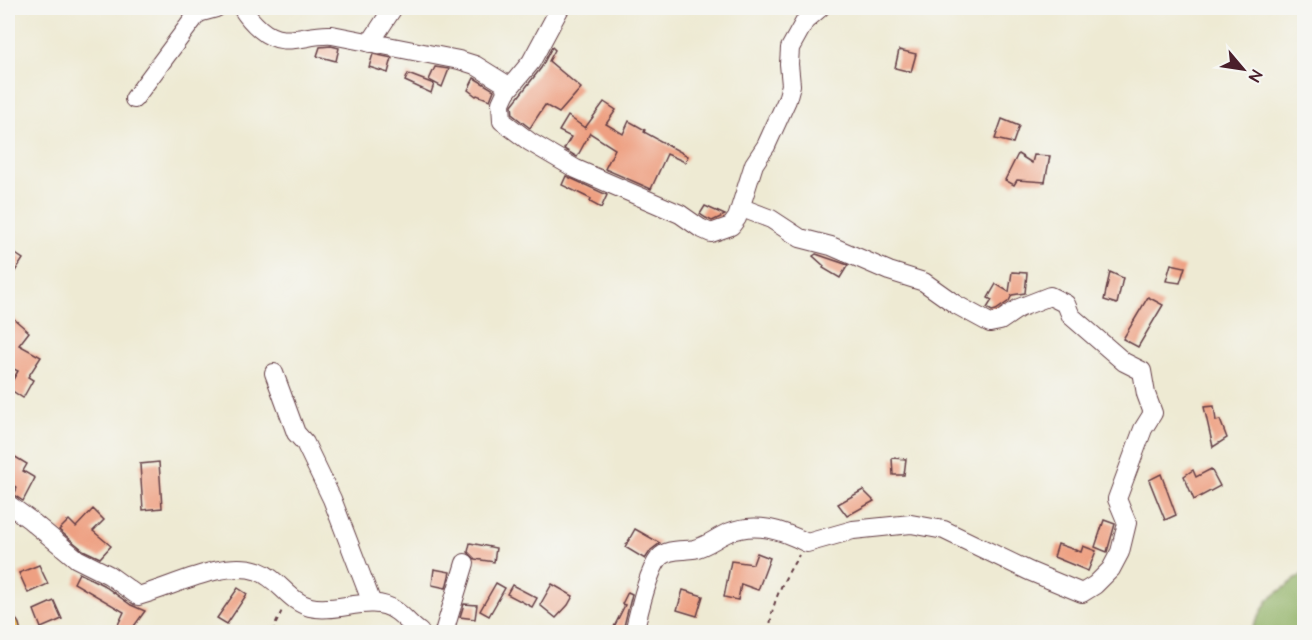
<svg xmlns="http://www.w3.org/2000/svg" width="1312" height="640" font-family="'Architects Daughter',sans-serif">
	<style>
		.forest { fill: #90b165; stroke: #6d6848; stroke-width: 1.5 }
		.building { fill: #eea082 }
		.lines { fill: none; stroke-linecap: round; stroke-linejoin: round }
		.minor-casing { stroke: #633d44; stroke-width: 20 }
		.major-casing { stroke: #633d44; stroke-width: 25 }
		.path { stroke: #633d44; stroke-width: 2; stroke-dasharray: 4.5 4.5; stroke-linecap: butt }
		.minor { stroke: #fff; stroke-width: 18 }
		.major { stroke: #f1c36a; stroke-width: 22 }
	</style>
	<rect width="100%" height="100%" fill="#f6f6f2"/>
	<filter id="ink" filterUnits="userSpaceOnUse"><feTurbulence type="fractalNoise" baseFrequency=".0167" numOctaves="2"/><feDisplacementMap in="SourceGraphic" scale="12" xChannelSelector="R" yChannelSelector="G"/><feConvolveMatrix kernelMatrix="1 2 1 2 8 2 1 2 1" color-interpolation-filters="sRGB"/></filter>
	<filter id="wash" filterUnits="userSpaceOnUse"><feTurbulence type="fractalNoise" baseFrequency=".008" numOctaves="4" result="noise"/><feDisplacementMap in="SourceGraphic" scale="24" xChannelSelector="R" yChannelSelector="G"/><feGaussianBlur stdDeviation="1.35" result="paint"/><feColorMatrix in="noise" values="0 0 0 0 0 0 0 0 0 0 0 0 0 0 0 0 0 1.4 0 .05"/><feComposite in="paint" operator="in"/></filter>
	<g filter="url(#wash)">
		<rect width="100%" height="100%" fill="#eeead3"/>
		<path class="forest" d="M1304,573V632H1250L1268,600Z"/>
		<g id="blocks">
			<g class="building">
				<path d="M331,46L339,48L336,61L317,56L320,47Z"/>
				<path d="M552,47L555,50L549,61L581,88L559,113L545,105L530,128L513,115L512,105L541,68Z"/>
				<path d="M899,50L916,54L911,72L895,68Z"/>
				<path d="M373,54L392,58L388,73L369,67Z"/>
				<path d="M435,67L449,69L442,87L429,80Z"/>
				<path d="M408,74L434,84L431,93L405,81Z"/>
				<path d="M474,78L494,90L490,100L477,95L476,96L468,90Z"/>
				<path d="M604,102L616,110L606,124L623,134L629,121L645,130L644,132L688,156L685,162L667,154L651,189L605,169L615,149L590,133L577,157L564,149L571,137L559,131L568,116L585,128Z"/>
				<path d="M1002,119L1019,126L1013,143L995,139Z"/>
				<path d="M1018,154L1032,163L1034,155L1050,156L1045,182L1017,180L1014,185L1005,180Z"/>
				<path d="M566,176L607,195L601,208L590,202L591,199L562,185Z"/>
				<path d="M705,206L725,215L712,221L706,218L700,214Z"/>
				<path d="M8,249L23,259L8,282Z"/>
				<path d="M816,254L848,265L840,278L823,268L824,266L813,256Z"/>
				<path d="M1171,264L1185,267L1180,283L1166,281Z"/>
				<path d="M1012,272L1027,273L1025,293L1012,295L1009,301L996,310L992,311L987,308L992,300L988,298L996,284L1009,292Z"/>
				<path d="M1110,272L1123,278L1117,304L1104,300Z"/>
				<path d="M1148,297L1163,305L1138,347L1123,339Z"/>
				<path d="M13,318L29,332L19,345L41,357L28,377L33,380L23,398L8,388L18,371L8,366V325Z"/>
				<path d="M1214,406L1216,421L1220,420L1227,438L1213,447L1204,407Z"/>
				<path d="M12,455L27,464L23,471L35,478L23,501L14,495L17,488L8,481V464Z"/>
				<path d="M892,458L906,459L904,475H893Z"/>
				<path d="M159,462L162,508L143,510L140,464Z"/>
				<path d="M1211,469L1220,486L1194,500L1184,476L1193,470L1196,477Z"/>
				<path d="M1161,474L1176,515L1165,520L1149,480Z"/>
				<path d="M863,490L874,501L847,516L838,504Z"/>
				<path d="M93,509L104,520L93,531L111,546L100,558L83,550L59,530L69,520L76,527Z"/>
				<path d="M1104,520L1115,524L1107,552L1095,547Z"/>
				<path d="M635,529L660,543L651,550L645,559L625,547Z"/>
				<path d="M470,543L496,548L494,562L475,559L468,552Z"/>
				<path d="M1058,544L1081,552L1083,546L1096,551L1088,571L1054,557Z"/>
				<path d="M757,553L770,558L758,590L741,584L738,600L724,597L731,561L753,564Z"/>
				<path d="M39,565L48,584L28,593L19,573Z"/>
				<path d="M434,569L450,572L446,588L432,585Z"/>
				<path d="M79,573L103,585L131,605L145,611L129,633H114L124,612L74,583Z"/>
				<path d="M496,583L505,588L489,616L480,611Z"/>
				<path d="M552,584L573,596L568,605L556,618L540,605Z"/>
				<path d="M512,585L537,598L532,607L507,594Z"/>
				<path d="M238,588L247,594L227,624L217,618Z"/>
				<path d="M683,590L703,596L697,616L677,610Z"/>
				<path d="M628,592L632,594L623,630L621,633H616L612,631L625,605L622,604Z"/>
				<path d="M54,601L62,619L41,628L34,610Z"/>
				<path d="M464,604L477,605L475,619L460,617Z"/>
			</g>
		</g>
	</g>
	<g filter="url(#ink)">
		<use href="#blocks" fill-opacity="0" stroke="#633d44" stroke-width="1.5"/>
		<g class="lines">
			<defs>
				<g id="minor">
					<path d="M242,8C247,16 253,23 260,29C284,50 305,33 332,35L459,60L475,65L504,83L506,92L501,103L502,121L530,142L576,169L680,214L700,228L711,233L731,226L737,218L754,164L766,146L787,100L791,85L789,64L790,48L805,21L820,8"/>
					<path d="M370,43L393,8"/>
					<path d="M506,92L531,62L560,8"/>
					<path d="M134,99L198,13L216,8"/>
					<path d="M274,373L296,433L305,443L332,499L372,603"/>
					<path d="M8,504L30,520L77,559L109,575L138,596C173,587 222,559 258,571C279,579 288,601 310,607C337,614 372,593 396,611C405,617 411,626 420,632"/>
					<path d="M444,632L465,563"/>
					<path d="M634,632C639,613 647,573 659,558C667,548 683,551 694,549C707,546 716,538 727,533C755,521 782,530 807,543L853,530L911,524L944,530L1029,571L1082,593L1095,585L1111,569L1120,552L1127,523L1117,499L1143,429L1153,413L1146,394L1142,371L1124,362L1071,316L1066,304L1050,296L1019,308L1000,321L990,323L955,304L924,282L889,271L831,246L800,238L771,219L742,208"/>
				</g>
				<path id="major" d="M8,628L9,632"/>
			</defs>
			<use href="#minor" class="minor-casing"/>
			<use href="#major" class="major-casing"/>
			<g class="path">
				<path d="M272,632L283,608"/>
				<path d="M770,632C770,604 784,579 799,555"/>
			</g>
			<use href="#minor" class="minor"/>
			<use href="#major" class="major"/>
		</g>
	</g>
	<rect width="1312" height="640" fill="none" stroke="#f6f6f2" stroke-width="30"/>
	<g transform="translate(1243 69) rotate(119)" stroke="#f6f6f2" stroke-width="4.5" paint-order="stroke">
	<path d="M0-4.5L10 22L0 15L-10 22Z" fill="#4a1f2b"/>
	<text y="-9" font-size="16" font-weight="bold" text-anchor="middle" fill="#4a1f2b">N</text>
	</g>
</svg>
